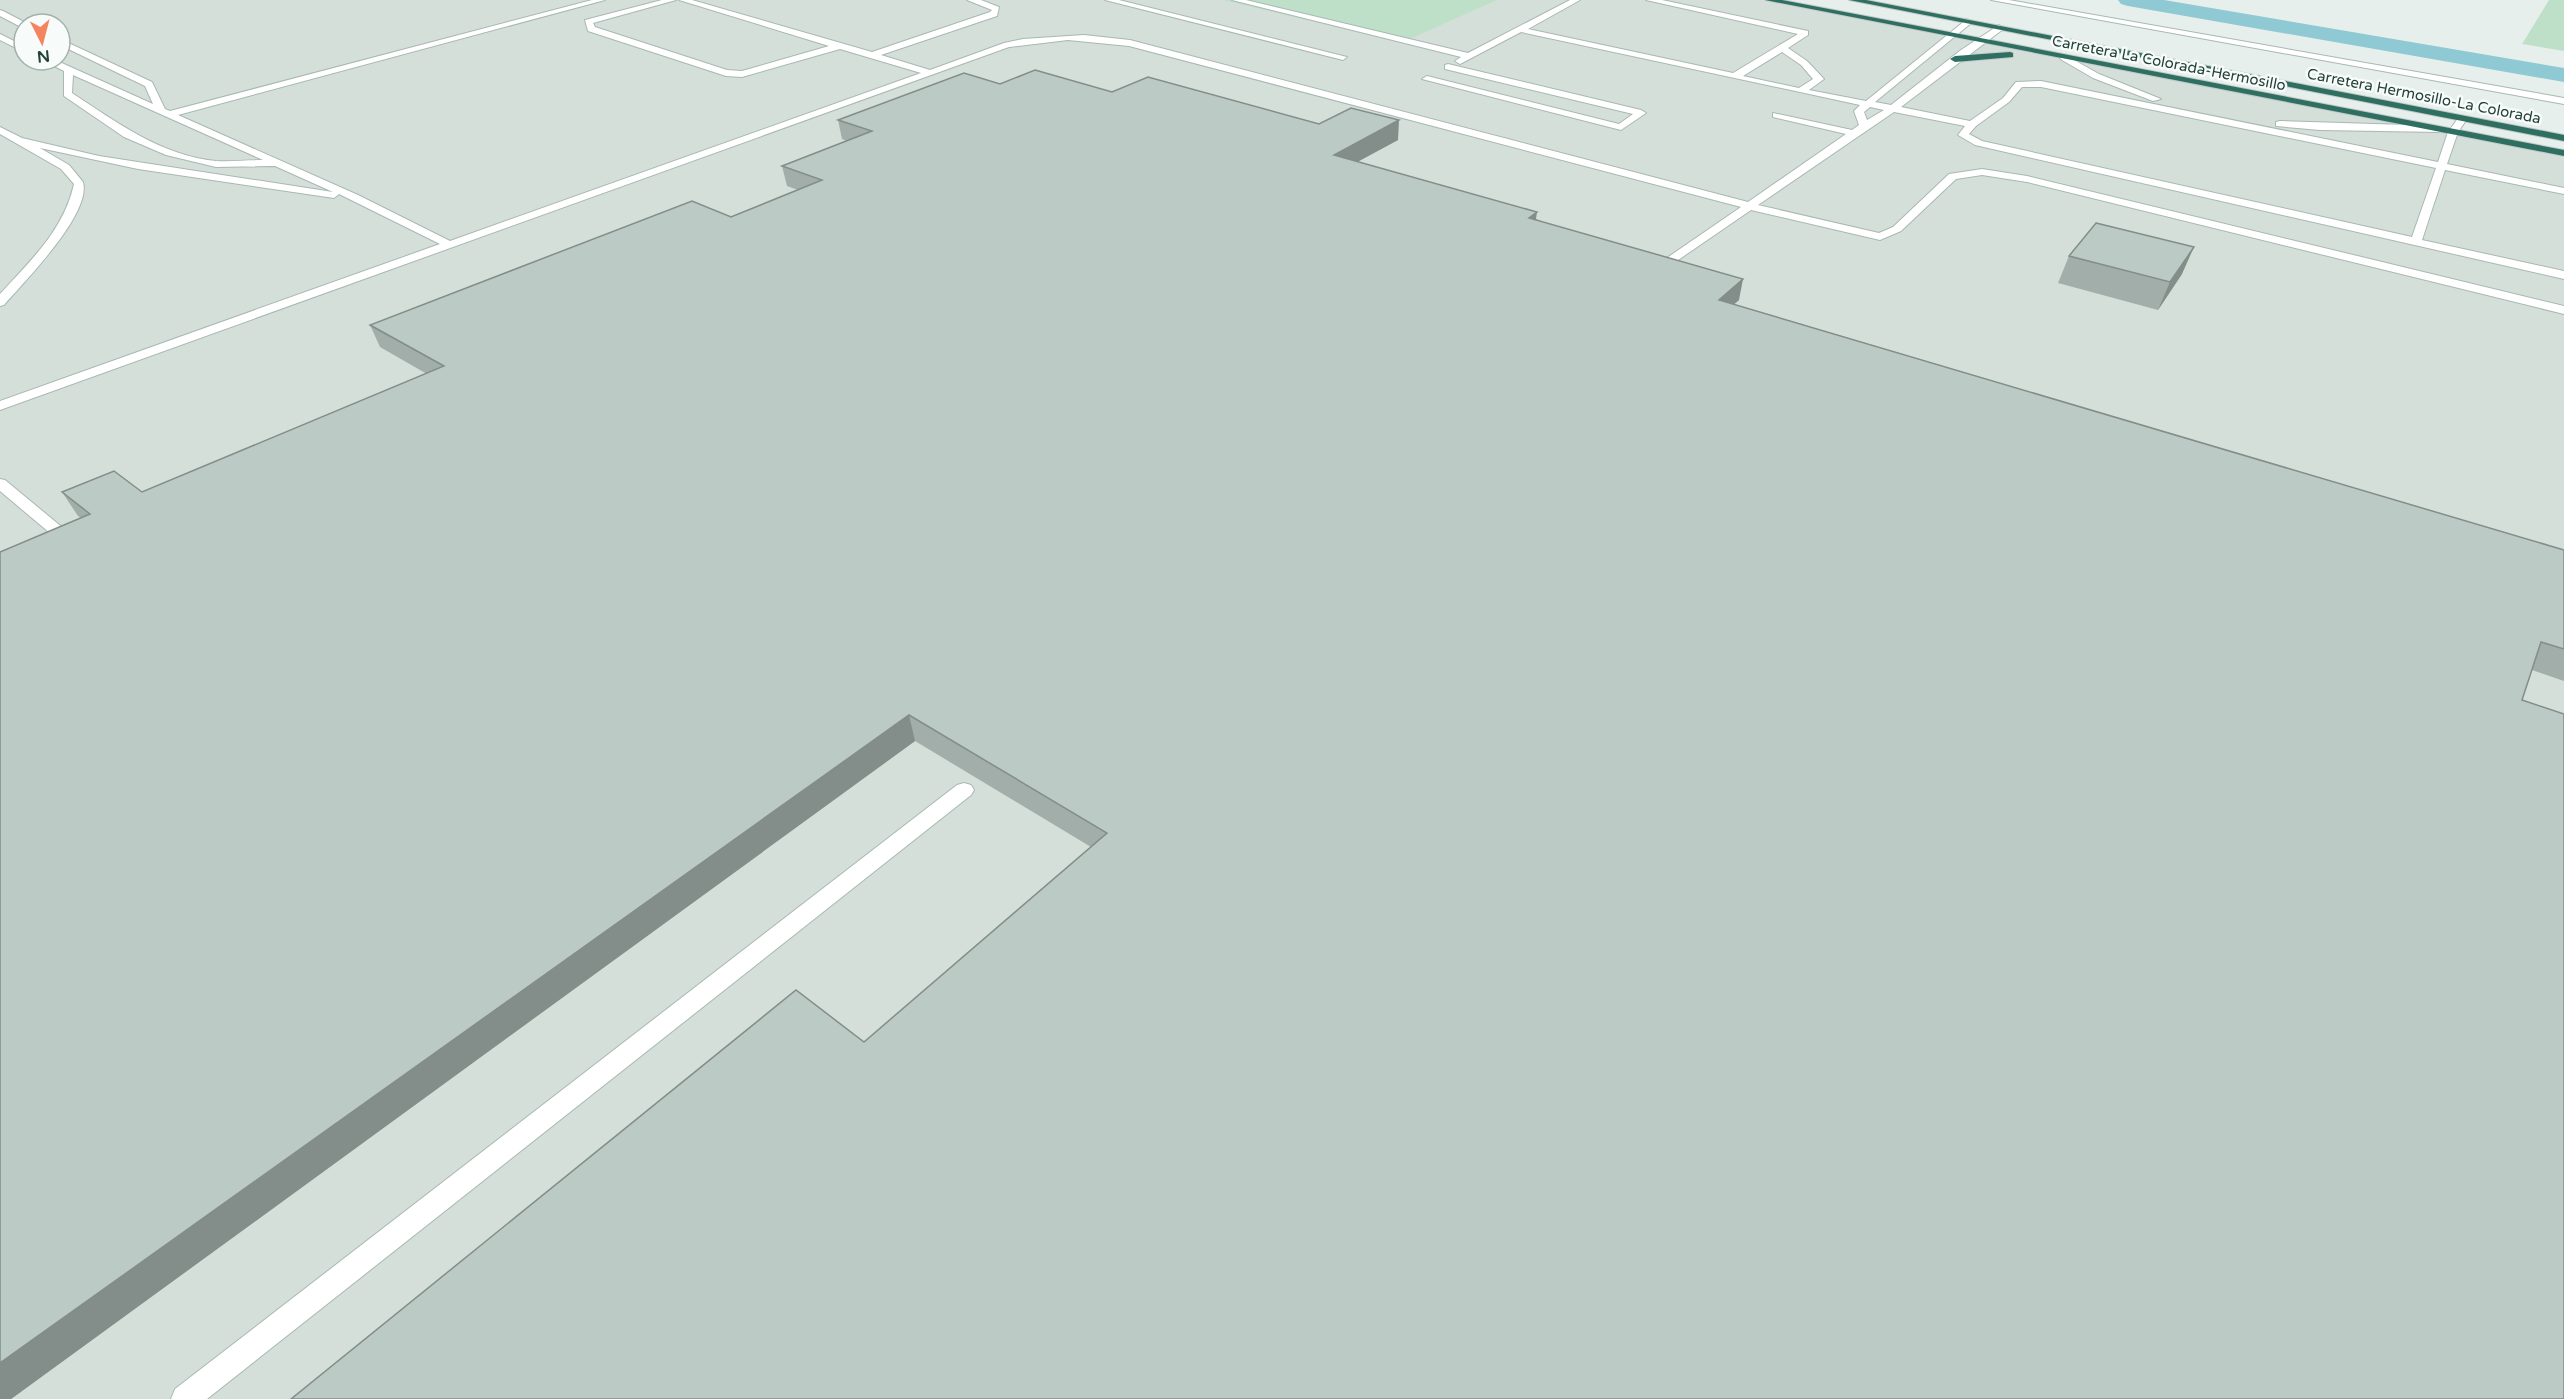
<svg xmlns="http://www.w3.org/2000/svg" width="2564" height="1399" font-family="'Varela Round',sans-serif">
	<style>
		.built { fill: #d4dfda; fill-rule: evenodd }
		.green { fill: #bfe0c8 }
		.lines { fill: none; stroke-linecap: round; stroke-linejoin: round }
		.canal { fill: #8ec9d4; fill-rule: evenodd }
		.minor-casing { stroke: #a8b8b2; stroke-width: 2 }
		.highway-casing { stroke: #c2cac8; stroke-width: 2 }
		.minor { fill: #fff; fill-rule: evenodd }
		.highway { fill: #2f6f62; fill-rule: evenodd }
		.wall { fill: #a1aea9 }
		.shaded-wall { fill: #838d89 }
		.building { fill: #bbcac4; stroke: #838d89; stroke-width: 1.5 }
		.labels { text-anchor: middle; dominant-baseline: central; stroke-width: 5; stroke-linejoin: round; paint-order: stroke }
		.far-street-label { font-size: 15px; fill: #24423a; stroke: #f7fbf9 }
	</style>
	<rect width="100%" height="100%" fill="#e6efeb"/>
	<path class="built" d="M0,0H1762L2564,156V1399H0ZM24,24H60V60H24Z"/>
	<g class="green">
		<path d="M1223,0H1497L1401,43Z"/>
		<path d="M2549,0H2564V51L2522,44Z"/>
	</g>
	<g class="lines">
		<path class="canal" d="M2118,0H2164L2564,68V82L2128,6L2121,4Z"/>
		<defs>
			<g id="minor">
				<path d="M592,0H605L178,115L358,195L450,241L921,73L840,49L742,77L726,76L588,31L585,20L662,0H676L593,23L595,27L727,70L742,71L829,46L679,0H692L872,52L990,12L992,10L967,0H981L999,7L997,16L881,55L930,70L1004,43L1023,39L1084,35L1130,40L1748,202L1846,134L1773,117V113L1852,130L1859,125L1854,111L1860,105L1521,32L1460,64L1455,61L1461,57L1232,0H1246L1468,53L1570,0H1580L1528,29L1733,73L1798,34L1646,0H1662L1808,31V35L1788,48L1807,61L1824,79L1809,90L1866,101L1967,19L1971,22L1970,24L1875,102L1891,105L1961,50L1999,25L2003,28L2002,30L1901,107L1970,121L2003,98L2016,82L2041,81L2438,162L2448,132L2459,117H2465L2467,119L2458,132L2447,164L2564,188V194L2445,170L2422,240L2564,271V279L1975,145L1958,135L1965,126L1894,112L1758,205L1879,233L1893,227L1949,174L1982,169L2027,176L2564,306V314L2027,182L1982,175L1956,179L1901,231L1880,240L1751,210L1665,269L1659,265L1661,262L1741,207L1129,46L1068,40L1009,47L0,410V401L440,244L339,194L334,198L138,169L40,148L69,165L83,182C92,213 25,281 4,305L0,306V294C30,261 64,230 74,184L61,169L0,134V127L22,138L99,156L333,192L275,166L216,167L166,155L124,137L64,96V71L42,60H55L153,104L145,86L60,45V39L152,82L165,109L170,111ZM1782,52L1801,65L1813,79L1799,88L1743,76ZM73,75L263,160C248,160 231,162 216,161C162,156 116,122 72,93ZM2022,87H2041L2436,168L2412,237L1982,141L1969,134L1976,126L2009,102ZM1870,107L1884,110L1867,120L1864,112Z"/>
				<path d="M1105,0H1119L1347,57L1343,60Z"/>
				<path d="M1991,0H2009L2564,98V104Z"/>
				<path d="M0,10L3,11L28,24H24V28L21,27L0,16Z"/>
				<path d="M0,34L24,46V52L0,40Z"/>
				<path d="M2065,55L2099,74L2161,99L2153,101L2093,78L2062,60L2060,58Z"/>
				<path d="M1448,64L1641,110L1646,113L1621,130L1422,79L1427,76L1619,124L1633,114L1445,69V65Z"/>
				<path d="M2280,121L2439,126L2444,129L2439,132L2320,130L2276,126V122Z"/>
				<path d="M0,479L5,480L69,533L71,536L69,539H57L0,491Z"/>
				<path d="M964,783L971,785L974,790L971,795L207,1399H171L175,1389L957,785Z"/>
			</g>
			<g id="highway">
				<path d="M1765,0H1782L2564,150V156Z"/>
				<path d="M1849,0H1866L2564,135V141Z"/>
				<path d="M2010,52L2013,53V57L1955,62L1950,59L1955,56Z"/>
			</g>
		</defs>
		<use href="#minor" class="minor-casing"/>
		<use href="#highway" class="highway-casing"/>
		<use href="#minor" class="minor"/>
		<use href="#highway" class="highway"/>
	</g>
	<g class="wall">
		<path d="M1000,84L1112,92L1319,124L1398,140L1357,162L1536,219L1739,300L1734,304L2564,550V681L2532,670L864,1042L1091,847L915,741L11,1399H0L81,518L78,516L62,492H142L427,374L380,347L370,325L731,217L798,190L787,186L782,166L847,141L842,139L838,120Z"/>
		<path d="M2069,256L2182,274L2158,310L2058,283Z"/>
	</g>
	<g class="shaded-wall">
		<path d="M1399,120L1398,140L1333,175L1334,155Z"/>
		<path d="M1537,212L1534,233L1529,218Z"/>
		<path d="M2194,247L2182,274L2158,310L2170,282Z"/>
		<path d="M1743,279L1739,300L1714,322L1719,300Z"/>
		<path d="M909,715L915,741L11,1399H0V1363Z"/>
	</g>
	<g class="building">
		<path d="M1035,70L1112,92L1148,77L1319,124L1351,108L1399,120L1334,155L1537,212L1529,218L1743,279L1719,300L2564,550V649L2541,642L2522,700L2564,714V1399H291L796,990L864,1042L1107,833L909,715L0,1363V552L90,514L62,492L114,471L142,492L444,366L370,325L692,201L731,217L822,180L782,166L872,131L838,120L964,73L1000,84Z"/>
		<path d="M2096,223L2194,247L2170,282L2069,256Z"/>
	</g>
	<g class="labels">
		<g class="far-street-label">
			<text transform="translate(2169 63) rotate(11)">Carretera La Colorada-Hermosillo</text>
			<text transform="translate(2424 96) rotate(11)">Carretera Hermosillo-La Colorada</text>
		</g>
	</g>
	<g transform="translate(42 42) rotate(174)"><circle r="28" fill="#f7fbf9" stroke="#a3b1ad" stroke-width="1.5"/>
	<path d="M0-4.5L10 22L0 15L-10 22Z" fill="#f4845f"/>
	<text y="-9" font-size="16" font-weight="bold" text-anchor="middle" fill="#24423a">N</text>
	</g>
</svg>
